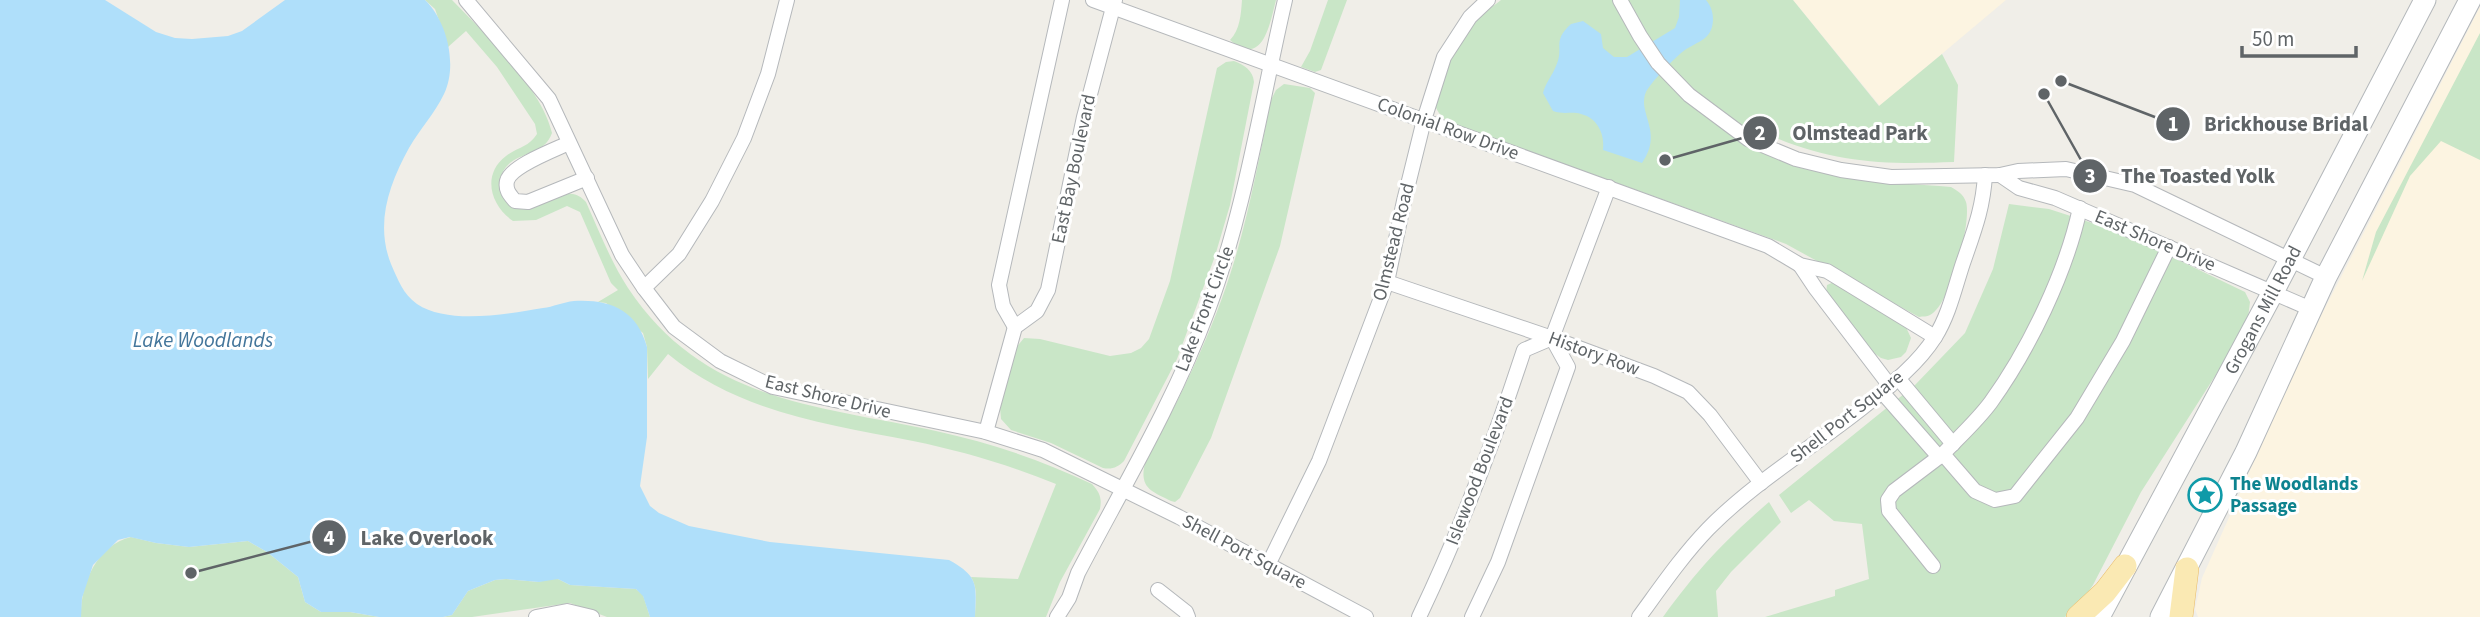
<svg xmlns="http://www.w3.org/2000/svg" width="2480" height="617" font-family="'Source Sans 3',sans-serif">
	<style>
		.commercial { fill: #fcf4e1 }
		.green { fill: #c9e6c7 }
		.water { fill: #afdffa }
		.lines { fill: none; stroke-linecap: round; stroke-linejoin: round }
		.minor-casing { stroke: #b5b8bb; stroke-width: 16 }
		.secondary-casing { stroke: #b4b8bb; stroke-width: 23 }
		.primary-casing { stroke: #e9bb68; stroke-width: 24 }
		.minor { stroke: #fff; stroke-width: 14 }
		.secondary { stroke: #fff; stroke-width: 21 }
		.primary { stroke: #fae9b3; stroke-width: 23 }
		.labels { text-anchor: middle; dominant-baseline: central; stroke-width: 6; stroke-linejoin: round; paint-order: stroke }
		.street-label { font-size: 19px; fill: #5f6467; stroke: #fff }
		.culture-label { font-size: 19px; font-weight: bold; fill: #0d838f; stroke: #fff; text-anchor: start }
		.water-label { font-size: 21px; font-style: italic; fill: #44769b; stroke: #fff }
		.leader { fill: none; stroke: #5f6467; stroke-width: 2.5 }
		.callout-dot { fill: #5f6467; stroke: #fff; stroke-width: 2.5 }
		.mark-label { font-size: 21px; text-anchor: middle; font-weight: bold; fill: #fff }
		.callout-label { font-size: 21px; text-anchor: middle; font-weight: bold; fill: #5f6467; stroke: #fff; stroke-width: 6; stroke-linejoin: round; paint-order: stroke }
	</style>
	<rect width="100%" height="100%" fill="#f0eee8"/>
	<g class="commercial">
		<path d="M1793,0H2006L1880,106Z"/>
		<path d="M2480,7V617H2198L2195,609L2202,578L2306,345Z"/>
	</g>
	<g class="green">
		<path d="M425,0H452C485,34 541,87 552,133C544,156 519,151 506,167C495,180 500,202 516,208C534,214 551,195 568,194C576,193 581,197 586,202C599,231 611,262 628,288C704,402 816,405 936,431C991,443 1041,460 1092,484C1100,493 1102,498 1100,509L1060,582L1046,617H975C975,602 979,591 971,577L1018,579L1056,484C1009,465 962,451 913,441C826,424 738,412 668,354L648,379L647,347L643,333L606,303L598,302L618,290L611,283L580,212L567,206L536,220L513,221C491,206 481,175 506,156C518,147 529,147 537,134L535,124L497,67L466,31L448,47L435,9Z"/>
		<path d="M1242,0H1276C1270,23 1263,69 1230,40C1240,30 1241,14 1242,0Z"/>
		<path d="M1328,0H1347L1321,70L1315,72L1301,67L1310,51Z"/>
		<path d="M1501,0H1793L1879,106L1942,54L1958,85L1954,162C1876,165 1825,162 1754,128L1744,144C1813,178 1876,182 1951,187C1958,191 1963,194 1966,202C1972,222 1950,306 1930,315C1927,317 1923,316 1919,317L1786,244L1448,122C1443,118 1437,112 1435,105C1432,87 1463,35 1475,21C1482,13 1493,7 1501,0Z"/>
		<path d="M2480,33V160L2441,141L2410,176L2362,281L2376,232Z"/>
		<path d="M1234,61C1244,65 1253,70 1254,82L1230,205L1215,256L1177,359L1124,461C1118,467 1112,470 1103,468L1051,443L1011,430L1001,419L1000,408L1015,349L1024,338L1040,339L1110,356L1131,353L1141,348L1149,339L1170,281L1217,68L1226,62Z"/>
		<path d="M1284,84L1310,88L1315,93L1280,246L1211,438L1180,498L1175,502L1171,501C1151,491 1139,488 1145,463C1180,398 1213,332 1234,262C1250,209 1260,154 1271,100L1276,90Z"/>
		<path d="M2009,204L2049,209L2120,232L2245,292L2250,302L2247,326L2141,492L2093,585L2080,604L2065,617H1765L1835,596V590L1869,579L1862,524L1834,521L1809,500L1791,513L1779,495L1915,385L1965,333L1993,269Z"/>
		<path d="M1834,282L1904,323L1911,338L1906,352L1901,357L1888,360L1881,358L1874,353L1826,293L1827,285Z"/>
		<path d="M1769,502L1781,522L1731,572L1716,591L1718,617H1663C1697,570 1725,540 1769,502Z"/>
		<path d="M131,537L156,543L189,547L248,541L267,552L298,577L305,602L321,612H350L379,617H81C80,584 97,545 131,537Z"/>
		<path d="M550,578L558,579L570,585L636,589L643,595L650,617H607L570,603L472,617H443L452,615L468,591L495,580L506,579L539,582Z"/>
	</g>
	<g class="water">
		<path d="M0,0H105L156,32L175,38L192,39L228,36L242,31L285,0H425C447,21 458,65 444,94C435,113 420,129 409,148C389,184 375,224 391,264C398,280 403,294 417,304C448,325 507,314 543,308C553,307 563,302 574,301C610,299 637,310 647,347V437L640,486L650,506L659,513L689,526L770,542L949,560C980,577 976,586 975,617H650L643,596L636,589L570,585L558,579L539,582L506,579L495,580L468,591L452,615L443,617H379L350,612H321L305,602L298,577L267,552L248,541L189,547L156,543L130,537L118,540L93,565L82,598L81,617H0Z"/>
		<path d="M1680,0H1706C1711,6 1713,12 1713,20C1712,42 1695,41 1681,53C1670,63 1655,78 1647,90C1635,112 1665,131 1642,163L1603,150C1605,135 1598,118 1581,114C1572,111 1564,115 1553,111L1543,93C1546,82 1552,76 1556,66C1565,47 1551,42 1571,24L1583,21L1601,34L1603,48L1614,57H1627L1675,28L1679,17Z"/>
	</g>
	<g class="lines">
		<defs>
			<g id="minor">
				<path d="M466,0L549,99L622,255L644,288L674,327L720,361L773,387L986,432L1043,450L1179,517L1366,617"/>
				<path d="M1093,0L1768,246L1800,265L1827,271L1935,337"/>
				<path d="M1620,0L1640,36L1658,63L1689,95L1748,139L1796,159L1841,170L1891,177L2000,175L2018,171L2066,169L2135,185L2326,277"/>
				<path d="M569,143C554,150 511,166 507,181C505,190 510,195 515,201L528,202L587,178"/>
				<path d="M2000,175L2019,188L2055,198L2311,309"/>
				<path d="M1800,265L1816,289L1890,386"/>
				<path d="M1387,282L1552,338L1654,376L1688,392L1710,415L1761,483"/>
				<path d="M644,288L679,254L712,201L744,138L768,74L787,0"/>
				<path d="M1015,327L1003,306L999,285L1062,0"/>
				<path d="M1898,378L1953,444"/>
				<path d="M1882,392L1939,457"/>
				<path d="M986,432L1015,327L1037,311L1048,290L1084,117L1115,0"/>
				<path d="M1943,454C1959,437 1977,421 1991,402C2029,349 2066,273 2080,208"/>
				<path d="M1268,565L1319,461L1387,282L1404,201L1424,120L1444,57L1470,17L1488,0"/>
				<path d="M1933,566L1889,511L1888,500L1894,491L1943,454L1975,491L1995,500L2015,496L2077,418L2123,341L2169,247"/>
				<path d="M1158,590L1186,612L1188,617"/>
				<path d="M536,617L567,611L592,617"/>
				<path d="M1057,617L1069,598L1078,573C1123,487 1174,402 1208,310C1245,210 1261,104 1285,0"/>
				<path d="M1419,617C1461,529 1494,442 1524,350L1552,338L1609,187"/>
				<path d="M1472,617L1498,562L1568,367L1552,338"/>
				<path d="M1639,617C1661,587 1682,556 1708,529C1755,481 1815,446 1867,404C1891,385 1918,364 1935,337C1949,315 1955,287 1963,263C1974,231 1983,209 1985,175"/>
			</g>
			<g id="secondary">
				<path id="s1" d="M2099,617L2273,292L2425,0"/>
				<path d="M2161,617L2246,452L2326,277L2470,0"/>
			</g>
			<g id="primary">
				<path d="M2078,617L2105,592L2125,566"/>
				<path d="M2181,617L2187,569"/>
			</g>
		</defs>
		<use href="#minor" class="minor-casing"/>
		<use href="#secondary" class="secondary-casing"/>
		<use href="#primary" class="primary-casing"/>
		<use href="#minor" class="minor"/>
		<use href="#secondary" class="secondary"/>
		<use href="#primary" class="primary"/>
	</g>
	<defs>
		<symbol id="sight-ring" viewBox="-11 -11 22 22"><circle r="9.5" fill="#fff" stroke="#0f9aa8" stroke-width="1.5"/><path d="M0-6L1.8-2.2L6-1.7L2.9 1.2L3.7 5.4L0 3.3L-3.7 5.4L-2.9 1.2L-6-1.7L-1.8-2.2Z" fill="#0f9aa8"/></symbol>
	</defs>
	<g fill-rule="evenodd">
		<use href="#sight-ring" x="2186" y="476" width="38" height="38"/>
	</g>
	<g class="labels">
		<g class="street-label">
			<text transform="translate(1448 129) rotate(20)">Colonial Row Drive</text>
			<text transform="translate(1074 169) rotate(-78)">East Bay Boulevard</text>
			<text transform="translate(2155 241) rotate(23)">East Shore Drive</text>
			<text transform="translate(1394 242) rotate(-76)">Olmstead Road</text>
			<text transform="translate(1205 309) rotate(-69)">Lake Front Circle</text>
			<text stroke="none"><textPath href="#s1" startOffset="348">Grogans Mill Road</textPath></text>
			<text transform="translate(1594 354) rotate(20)">History Row</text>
			<text transform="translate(828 397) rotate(14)">East Shore Drive</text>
			<text transform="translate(1847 417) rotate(-38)">Shell Port Square</text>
			<text transform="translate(1480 471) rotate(-69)">Islewood Boulevard</text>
			<text transform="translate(1244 552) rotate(28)">Shell Port Square</text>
		</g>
		<g class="culture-label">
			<text x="2230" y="484">The Woodlands<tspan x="2230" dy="22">Passage</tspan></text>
		</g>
		<g class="water-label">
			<text x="203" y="340">Lake Woodlands</text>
		</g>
	</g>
	<path class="leader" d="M2061 81L2173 124M1665 160L1760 133M2044 94L2090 176M191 573L329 537"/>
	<g class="callout-dot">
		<circle cx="2061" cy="81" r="7"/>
		<circle cx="1665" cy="160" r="7"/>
		<circle cx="2044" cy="94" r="7"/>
		<circle cx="191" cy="573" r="7"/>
		<circle cx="2173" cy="124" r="18"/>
		<circle cx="1760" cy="133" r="18"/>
		<circle cx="2090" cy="176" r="18"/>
		<circle cx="329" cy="537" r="18"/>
	</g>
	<g class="mark-label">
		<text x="2173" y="131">1</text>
		<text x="1760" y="140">2</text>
		<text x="2090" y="183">3</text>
		<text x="329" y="545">4</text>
	</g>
	<g class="callout-label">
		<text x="2286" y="131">Brickhouse Bridal</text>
		<text x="1860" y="140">Olmstead Park</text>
		<text x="2198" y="183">The Toasted Yolk</text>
		<text x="427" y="545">Lake Overlook</text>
	</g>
	<path d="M2242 46v10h114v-10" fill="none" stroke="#5f6467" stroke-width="3.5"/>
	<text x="2252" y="46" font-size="21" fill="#5f6467" stroke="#ffffff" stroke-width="5" paint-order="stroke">50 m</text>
</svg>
